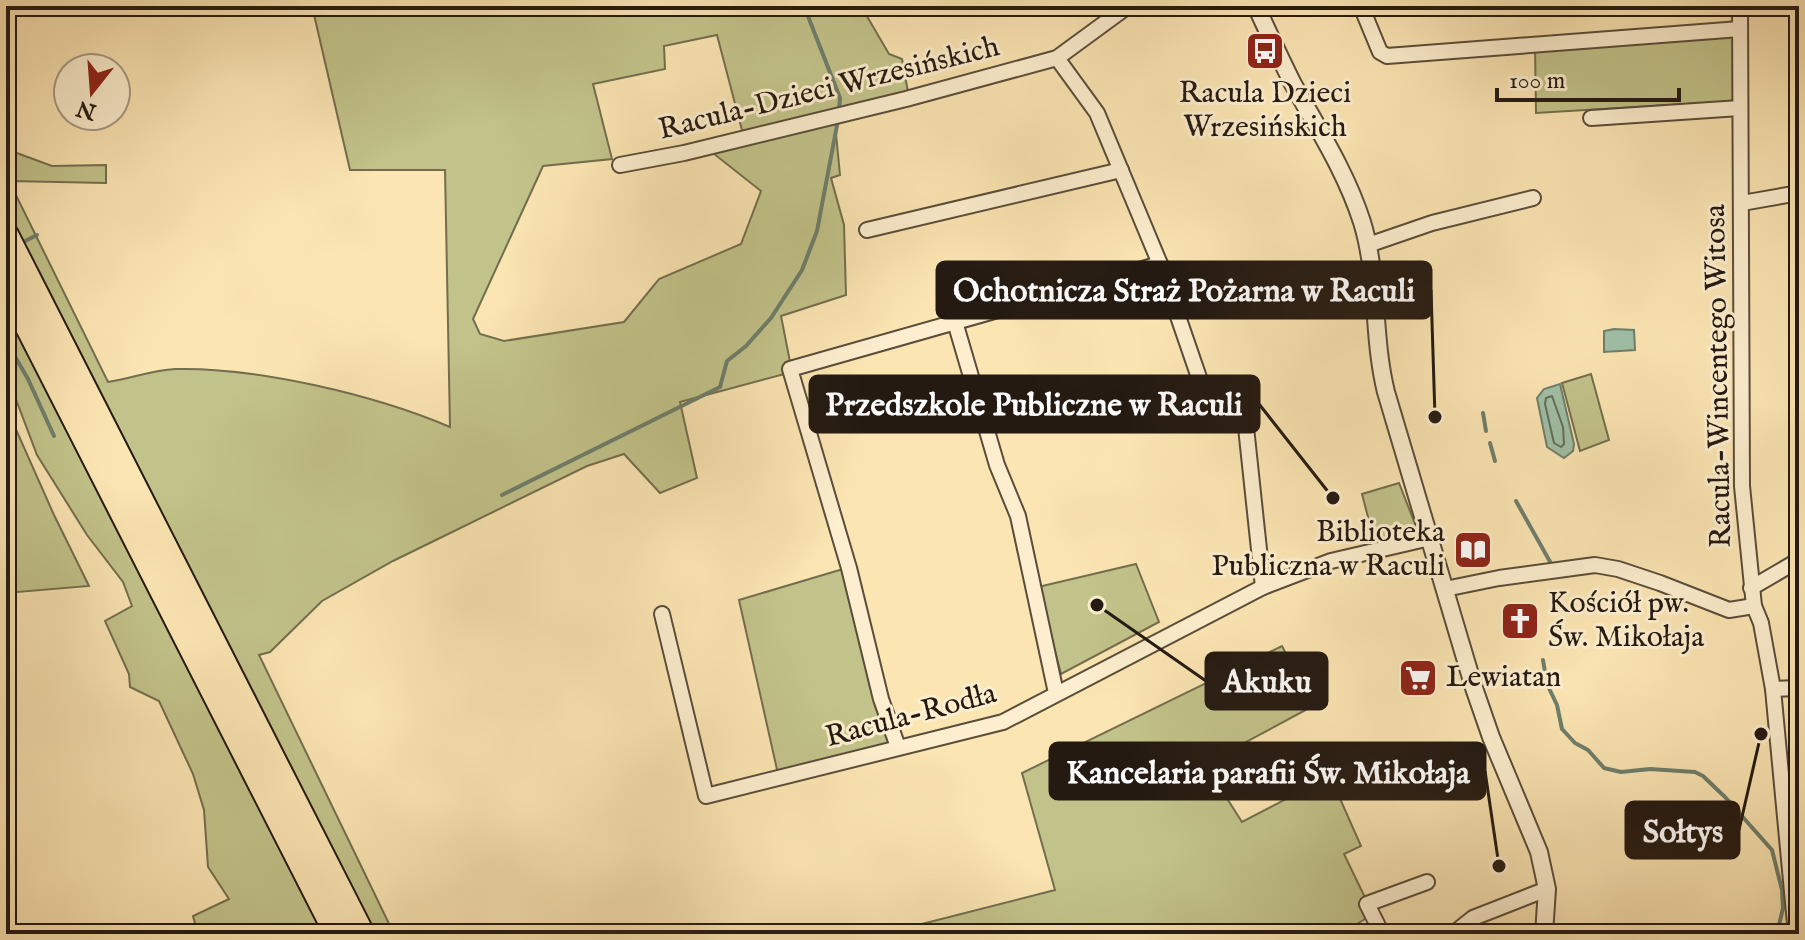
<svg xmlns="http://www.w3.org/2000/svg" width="1805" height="940" font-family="'IM FELL English',serif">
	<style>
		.green { fill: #c2c38a; stroke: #736e4e; stroke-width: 2; fill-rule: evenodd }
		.water { fill: #a0c0a7; stroke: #6e7e6b; stroke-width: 2 }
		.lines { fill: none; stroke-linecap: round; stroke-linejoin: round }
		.shore { stroke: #626d5c; stroke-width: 2 }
		.stream { stroke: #6e7e6b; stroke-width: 4 }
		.minor-casing { stroke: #5a4d3a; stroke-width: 18 }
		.tertiary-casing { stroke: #5a4d3a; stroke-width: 20 }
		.motorway-casing { stroke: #241a12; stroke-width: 28 }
		.minor { stroke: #fceece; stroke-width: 14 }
		.tertiary { stroke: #fceece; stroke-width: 16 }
		.motorway { stroke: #fbe5b3; stroke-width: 24 }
		.labels { text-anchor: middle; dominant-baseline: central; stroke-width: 6; stroke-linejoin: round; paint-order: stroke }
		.street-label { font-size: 30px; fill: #241a12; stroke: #fceece }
		.poi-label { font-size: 30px; fill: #241a12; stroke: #fceece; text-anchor: start }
		.leader { fill: none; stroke: #241a12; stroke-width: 3 }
		.callout-dot { fill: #241a12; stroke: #fceece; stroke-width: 3 }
		.callout { fill: #241a12; stroke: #241a12; stroke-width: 3 }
		.callout-label { font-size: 32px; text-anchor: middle; font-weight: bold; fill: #fff }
	</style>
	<rect width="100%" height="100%" fill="#fbe5b3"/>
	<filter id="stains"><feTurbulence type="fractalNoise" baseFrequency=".0025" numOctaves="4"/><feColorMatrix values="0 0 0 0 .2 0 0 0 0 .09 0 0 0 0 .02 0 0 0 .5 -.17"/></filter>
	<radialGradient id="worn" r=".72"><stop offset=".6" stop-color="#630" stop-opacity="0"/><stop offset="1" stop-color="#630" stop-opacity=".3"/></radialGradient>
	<g class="green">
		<path d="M312,6H861L889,54L902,59L908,92L839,114L836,134L840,175L831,178L844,225L846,295L781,316L792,372L680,402L697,478L660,493L624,454L587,466L393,561L322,601L270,652L259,655L394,934H251L247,928L215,934H198L193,916L229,899L208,867L204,810L193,774L159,701L130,687L129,674L105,621L132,606L123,582L87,535L37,455L6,373V149L52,166L106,165V183L9,181L108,382C130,379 152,370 175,369C257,367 375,395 450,427L445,170H350ZM717,35L743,134L704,146L761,191L741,244L659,279L624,322L504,341L480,334L473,319L543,166L612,159L593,84L665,69L664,46Z"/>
		<path d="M1716,34L1733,37L1736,45V101L1536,113L1535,46Z"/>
		<path d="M1591,374L1609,440L1580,451L1562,383Z"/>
		<path d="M6,407L54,515L89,586L6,593Z"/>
		<path d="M1399,483L1417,529L1409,536L1374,540L1362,494Z"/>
		<path d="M1136,564L1159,622L1061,674L1038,587Z"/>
		<path d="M843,569L892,744L778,774L739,600Z"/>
		<path d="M1282,646L1313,706L1205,764L1242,822L1330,776L1361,846L1344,854L1373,914L1341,934H903L902,929L1055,890L1022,773Z"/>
	</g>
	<g class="water">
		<path d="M1614,329L1634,330L1635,350L1604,352V331Z"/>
		<path d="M1560,384L1574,444L1573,451L1564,458L1547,447L1537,398L1544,389Z"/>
	</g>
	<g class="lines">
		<path class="shore" d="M1552,396L1563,427L1564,444L1561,447L1554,443L1545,404L1546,398Z"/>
		<g class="stream">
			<path d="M804,6L840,98L839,111"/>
			<path d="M19,244L37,235"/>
			<path d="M6,341L28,379L54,436"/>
			<path d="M1483,413L1486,431"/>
			<path d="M1490,443L1495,461"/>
			<path d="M502,495L720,387L727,361L746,346L771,318L802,270L817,231L838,120"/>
			<path d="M1516,501L1553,567"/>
			<path d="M1543,660L1547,684L1557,705L1562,729L1575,743L1588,750L1604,768L1621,772L1650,769L1695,772L1703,776L1725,797L1772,850L1782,890L1783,908L1777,934"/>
		</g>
		<defs>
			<g id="minor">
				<path d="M1361,6L1380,52L1387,56L1740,29"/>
				<path d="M1740,6L1742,486L1754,606L1761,623L1773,689L1796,934"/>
				<path d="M1057,58L1097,113L1160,264L1205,395L1240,411L1245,418L1263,587"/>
				<path d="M1591,118L1740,108"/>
				<path d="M620,165L684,153L906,99L1057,58L1128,6"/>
				<path d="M1742,203L1799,193"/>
				<path d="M867,230L1121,170"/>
				<path d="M1368,245L1432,223L1533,198"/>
				<path d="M955,322L997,465L1018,516L1056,693"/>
				<path d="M1751,588L1799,560"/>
				<path d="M1445,589L1499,578L1595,565L1618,569L1660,583L1729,610L1754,606"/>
				<path d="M662,614L706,796L1003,722L1263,587L1331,561L1430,538"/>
				<path d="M1773,689L1799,688"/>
				<path d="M898,747L881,699L849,568L790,369L1160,264"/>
				<path d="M1382,934L1367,904L1427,882"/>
				<path d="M1453,934L1473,918L1547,889"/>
			</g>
			<path id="tertiary" d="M1256,6C1268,32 1280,58 1293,84C1318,129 1346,172 1362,222C1379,277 1372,336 1386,392L1474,688L1491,737L1539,852L1547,889L1544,934"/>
			<g id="motorway">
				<path d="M6,235L362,934"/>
				<path d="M6,284L337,934"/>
			</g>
		</defs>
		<use href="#minor" class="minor-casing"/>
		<use href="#tertiary" class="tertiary-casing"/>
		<use href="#motorway" class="motorway-casing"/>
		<use href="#minor" class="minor"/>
		<use href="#tertiary" class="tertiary"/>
		<use href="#motorway" class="motorway"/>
	</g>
	<defs>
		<symbol id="bus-square" viewBox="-11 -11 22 22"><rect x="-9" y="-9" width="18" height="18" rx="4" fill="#8f2418" stroke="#fceece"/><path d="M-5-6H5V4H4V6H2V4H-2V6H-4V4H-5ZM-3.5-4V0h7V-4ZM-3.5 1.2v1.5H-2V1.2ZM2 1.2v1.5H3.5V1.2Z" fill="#fff"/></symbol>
		<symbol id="library-square" viewBox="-11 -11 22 22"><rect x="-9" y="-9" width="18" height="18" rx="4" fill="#8f2418" stroke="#fceece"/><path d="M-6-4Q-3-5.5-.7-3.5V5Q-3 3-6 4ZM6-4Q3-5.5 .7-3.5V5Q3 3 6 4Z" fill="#fff"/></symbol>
		<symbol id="church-square" viewBox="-11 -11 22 22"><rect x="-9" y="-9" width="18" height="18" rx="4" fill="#8f2418" stroke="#fceece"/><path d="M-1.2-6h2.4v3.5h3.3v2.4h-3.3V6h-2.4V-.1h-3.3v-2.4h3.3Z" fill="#fff"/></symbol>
		<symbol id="supermarket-square" viewBox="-11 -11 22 22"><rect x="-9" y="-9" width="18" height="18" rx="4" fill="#8f2418" stroke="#fceece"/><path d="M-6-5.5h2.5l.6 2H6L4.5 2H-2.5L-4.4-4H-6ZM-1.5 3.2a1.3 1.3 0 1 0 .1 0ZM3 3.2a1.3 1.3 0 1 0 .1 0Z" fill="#fff"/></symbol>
	</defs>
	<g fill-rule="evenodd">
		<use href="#bus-square" x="1243" y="29" width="44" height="44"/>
		<use href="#library-square" x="1451" y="528" width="44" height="44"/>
		<use href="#church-square" x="1498" y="599" width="44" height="44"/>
		<use href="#supermarket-square" x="1396" y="656" width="44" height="44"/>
	</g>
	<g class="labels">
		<g class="street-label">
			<text transform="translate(829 89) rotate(-14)">Racula-Dzieci Wrzesińskich</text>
			<text transform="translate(1719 376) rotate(-91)">Racula-Wincentego Witosa</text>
			<text transform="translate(911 716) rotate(-15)">Racula-Rodła</text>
		</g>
		<g class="poi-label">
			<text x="1265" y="94" text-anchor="middle">Racula Dzieci<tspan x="1265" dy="34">Wrzesińskich</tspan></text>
			<text x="1445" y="533" text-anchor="end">Biblioteka<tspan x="1445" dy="34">Publiczna w Raculi</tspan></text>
			<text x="1548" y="604">Kościół pw.<tspan x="1548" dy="34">Św. Mikołaja</tspan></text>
			<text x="1446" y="678">Lewiatan</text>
		</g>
	</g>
	<path class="leader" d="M1435 417L1431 290M1333 498L1259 404M1097 605L1206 681M1499 866L1485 771M1761 734L1739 830"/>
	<g class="callout-dot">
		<circle cx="1435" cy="417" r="8"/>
		<circle cx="1333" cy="498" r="8"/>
		<circle cx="1097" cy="605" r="8"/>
		<circle cx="1499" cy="866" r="8"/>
		<circle cx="1761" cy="734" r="8"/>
	</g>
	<g class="callout">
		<rect x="937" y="262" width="494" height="56" rx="8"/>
		<rect x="810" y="376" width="449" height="56" rx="8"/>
		<rect x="1206" y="653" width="121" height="56" rx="8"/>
		<rect x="1050" y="743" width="435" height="56" rx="8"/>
		<rect x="1626" y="802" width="113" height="56" rx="8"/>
	</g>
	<g class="callout-label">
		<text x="1184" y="301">Ochotnicza Straż Pożarna w Raculi</text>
		<text x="1034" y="415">Przedszkole Publiczne w Raculi</text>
		<text x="1267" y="692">Akuku</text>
		<text x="1268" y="783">Kancelaria parafii Św. Mikołaja</text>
		<text x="1683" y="842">Sołtys</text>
	</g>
	<rect width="1805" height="940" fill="none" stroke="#fbe5b3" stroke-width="32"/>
	<rect x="8" y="8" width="1789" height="924" fill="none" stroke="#241a12" stroke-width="4"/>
	<rect x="16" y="16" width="1773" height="908" fill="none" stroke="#241a12" stroke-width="2"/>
	<g transform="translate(92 92) rotate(197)"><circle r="38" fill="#fceece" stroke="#a69983" stroke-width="2"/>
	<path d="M0-6L14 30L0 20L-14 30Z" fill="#8f2418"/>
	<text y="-12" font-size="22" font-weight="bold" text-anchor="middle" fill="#241a12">N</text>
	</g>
	<path d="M1497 88v12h182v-12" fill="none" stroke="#241a12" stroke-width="4"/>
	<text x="1509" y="88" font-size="24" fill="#241a12" stroke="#fceece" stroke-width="6" paint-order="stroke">100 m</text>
	<rect width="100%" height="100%" filter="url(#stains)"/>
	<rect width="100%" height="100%" fill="url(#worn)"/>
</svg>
